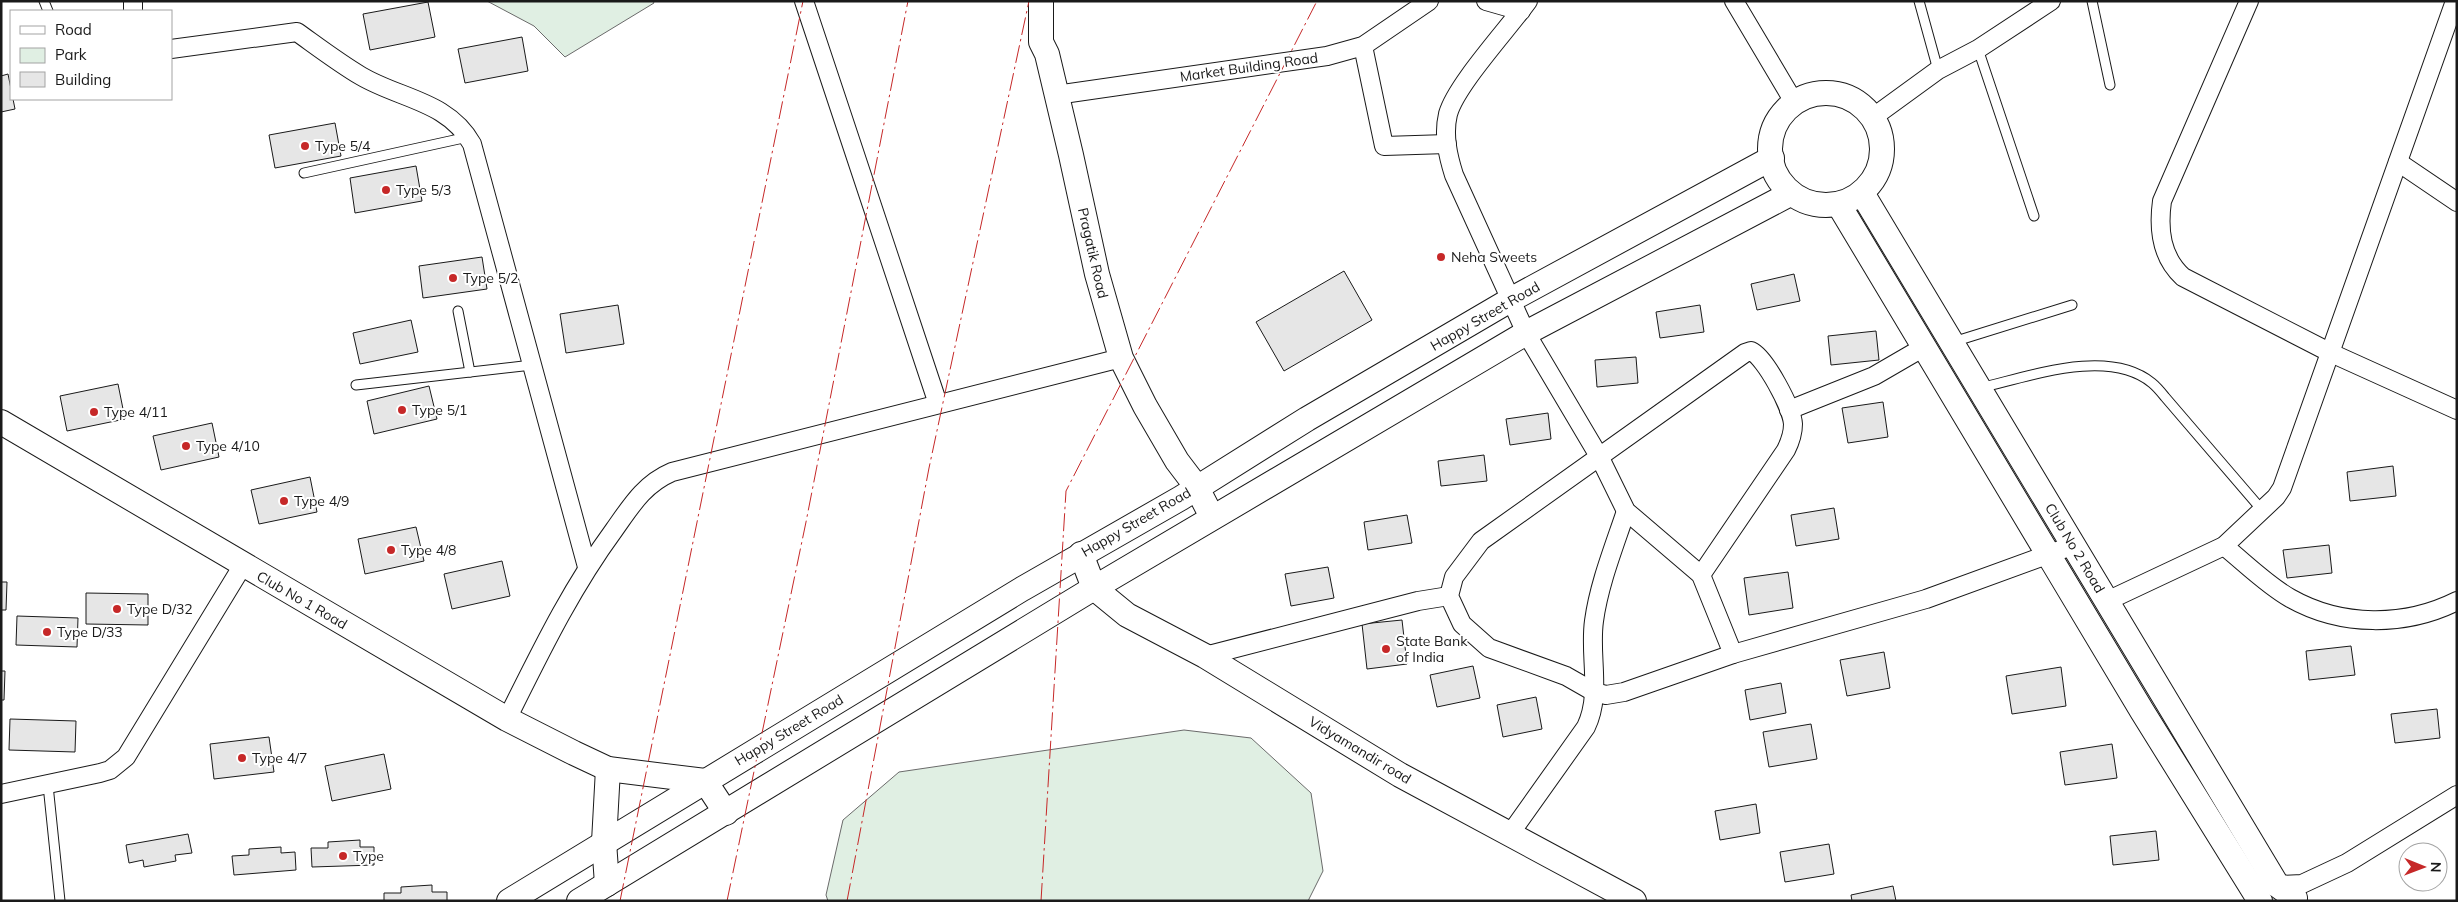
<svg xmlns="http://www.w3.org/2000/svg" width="2458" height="902" font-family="Mulish,sans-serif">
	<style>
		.green { fill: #e0efe3; stroke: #6a6a6a }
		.building { fill: #e6e6e6; stroke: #1a1a1a }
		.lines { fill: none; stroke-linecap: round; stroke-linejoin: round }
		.lane-casing { stroke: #1a1a1a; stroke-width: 11 }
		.street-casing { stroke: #1a1a1a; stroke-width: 20 }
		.secondary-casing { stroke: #1a1a1a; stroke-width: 26 }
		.lane { stroke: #fff; stroke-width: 9 }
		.street { stroke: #fff; stroke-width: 18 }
		.secondary { stroke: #fff; stroke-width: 24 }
		.power { stroke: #c62828; stroke-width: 1; stroke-dasharray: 18 4 2.5 4; stroke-linecap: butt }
		.poi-dot { fill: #c62828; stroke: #fff; stroke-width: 2 }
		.labels { text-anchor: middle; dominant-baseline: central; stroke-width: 4; stroke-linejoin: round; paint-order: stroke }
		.street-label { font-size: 14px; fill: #1a1a1a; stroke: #fff }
		.poi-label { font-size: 14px; fill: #1a1a1a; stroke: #fff; text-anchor: start }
	</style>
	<rect width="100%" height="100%" fill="#fff"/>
	<g class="green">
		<path d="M487,1H653L654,3L565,57L534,26Z"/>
		<path d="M1184,730L1251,738L1311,793L1323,871L1308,901H828L826,895L843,820L899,772Z"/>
	</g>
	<g class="building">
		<path d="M428,2L435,37L370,50L363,14Z"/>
		<path d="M522,37L528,71L465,83L458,49Z"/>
		<path d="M8,74L15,109L1,112V76Z"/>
		<path d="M335,123L341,156L275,168L269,135Z"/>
		<path d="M416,166L422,201L355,213L350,178Z"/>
		<path d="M482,257L487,289L423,298L419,266Z"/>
		<path d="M1344,271L1372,320L1284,371L1256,322Z"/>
		<path d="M1794,274L1800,301L1757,310L1751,284Z"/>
		<path d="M618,305L624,344L566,353L560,314Z"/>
		<path d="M1700,305L1704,332L1660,338L1656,312Z"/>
		<path d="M411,320L418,352L360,364L353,333Z"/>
		<path d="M1876,331L1879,360L1831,365L1828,336Z"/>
		<path d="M1636,357L1638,383L1597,387L1595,360Z"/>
		<path d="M118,384L125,419L67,431L60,396Z"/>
		<path d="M429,386L437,419L374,434L367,401Z"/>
		<path d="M1883,402L1888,437L1848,443L1842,408Z"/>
		<path d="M1548,413L1551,439L1510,445L1506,419Z"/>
		<path d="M212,423L219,457L161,470L153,436Z"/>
		<path d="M1484,455L1487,481L1441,486L1438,461Z"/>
		<path d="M2393,466L2396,496L2350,501L2347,472Z"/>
		<path d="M310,477L317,512L259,524L251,490Z"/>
		<path d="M1834,508L1839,539L1796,546L1791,515Z"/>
		<path d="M1407,515L1412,543L1368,550L1364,522Z"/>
		<path d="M416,527L424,561L365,574L358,539Z"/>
		<path d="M2329,545L2332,573L2287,578L2283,550Z"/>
		<path d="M502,561L510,596L452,609L444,574Z"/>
		<path d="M1328,567L1334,598L1291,606L1285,574Z"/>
		<path d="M1788,572L1793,608L1749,615L1744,578Z"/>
		<path d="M1,582H7L6,610H1Z"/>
		<path d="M86,593L148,594V625L86,624Z"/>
		<path d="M17,616L78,618L77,647L16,645Z"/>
		<path d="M1402,620L1407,664L1367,669L1362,624Z"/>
		<path d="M2351,646L2355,675L2309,680L2306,651Z"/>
		<path d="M1884,652L1890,688L1847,696L1840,660Z"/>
		<path d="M1473,666L1480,698L1437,707L1430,675Z"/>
		<path d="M2061,667L2066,706L2012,714L2006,676Z"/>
		<path d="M1,671H5L4,700H1Z"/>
		<path d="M1781,683L1786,713L1750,720L1745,690Z"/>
		<path d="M1536,697L1542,729L1503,737L1497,705Z"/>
		<path d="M2437,709L2440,738L2395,743L2391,714Z"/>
		<path d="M10,719L76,721L75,752L9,750Z"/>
		<path d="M1811,724L1817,759L1769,767L1763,732Z"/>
		<path d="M269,737L274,772L214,779L210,744Z"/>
		<path d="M2112,744L2117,778L2065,785L2060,752Z"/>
		<path d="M384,754L391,789L332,801L325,766Z"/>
		<path d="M1756,804L1760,833L1720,840L1715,811Z"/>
		<path d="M2156,831L2159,860L2113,865L2110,836Z"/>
		<path d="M188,834L192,853L175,855L176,861L144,867L143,860L129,863L126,845Z"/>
		<path d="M360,840V847H374V865L312,867L311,848H328V842Z"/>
		<path d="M1829,844L1834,874L1785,882L1780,852Z"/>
		<path d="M281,847V853L295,852L296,870L234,875L232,856L249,855V849Z"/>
		<path d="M432,885V892H447V901H384V893H401V887Z"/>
		<path d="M1893,886L1896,901H1852L1851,895Z"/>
	</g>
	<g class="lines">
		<defs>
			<g id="lane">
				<path d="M44,1L48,11"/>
				<path d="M1919,1L1938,70"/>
				<path d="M2092,1L2110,85"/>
				<path d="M1978,49L2034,216"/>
				<path d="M304,173L468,137"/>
				<path d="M458,311L470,372"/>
				<path d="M1953,342L2072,305"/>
				<path d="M356,385L532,365"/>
				<path d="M1980,388C2028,377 2108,347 2152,383C2157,387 2161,392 2165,397L2262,510"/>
				<path d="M48,785L60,901"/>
			</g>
			<g id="street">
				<path d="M804,1L938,404"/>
				<path d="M1486,1L1521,11"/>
				<path d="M1528,1C1508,29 1456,85 1448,114C1443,135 1448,156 1454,175L1526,333L1600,458L1626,511L1701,575L1733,654"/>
				<path d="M1734,1L1794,102"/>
				<path d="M2249,1L2162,201C2158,230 2161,257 2183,277L2331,353L2457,410"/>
				<path d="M133,11V1"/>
				<path d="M1363,46L1384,146L1447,144"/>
				<path d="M171,49L297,32C318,47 339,63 361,76C400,99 448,101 472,144L587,567"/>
				<path d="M1056,95L1327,56L1363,46L1429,1"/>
				<path d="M1872,118L1938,70L1978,49L2051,1"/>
				<path d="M2398,162L2457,202"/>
				<path d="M1789,410L1874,376L1924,347"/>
				<path d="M2224,546C2245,563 2267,585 2290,598C2341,627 2405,627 2457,601"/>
				<path d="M1701,575L1786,450C1790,442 1793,433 1793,424C1792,408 1765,357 1751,351L1745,353L1481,541L1454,577L1449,596L1462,624L1489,648L1566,676L1594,692L1606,695L1624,692L1733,654L1926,599L2074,545"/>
				<path d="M2107,601L2224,546L2276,497L2282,488L2455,1"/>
				<path d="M1205,656L1418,601L1449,596"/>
				<path d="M507,719C540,653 570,590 614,530C631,506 644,484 672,472L1121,358"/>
				<path d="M1,794L100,773L110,770L126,757L243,565"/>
				<path d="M1510,834L1586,727C1602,694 1589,656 1594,621C1599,584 1614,547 1626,511"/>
				<path d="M2277,885L2302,884L2347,863L2457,795"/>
			</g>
			<g id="secondary">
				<path d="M1041,1V42L1047,54L1071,155L1097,274L1121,358L1145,406L1177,461L1196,486L1212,517"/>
				<circle cx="1826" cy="149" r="56"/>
				<path d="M1862,193L2277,885L2295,898L2290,901"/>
				<path d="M1839,205L2142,711L2260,901"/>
				<path d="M1,422L507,719L574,753L608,769L705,781L726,813"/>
				<path d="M1081,554L1094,588L1127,615L1205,656L1400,775L1634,901"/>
				<path d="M607,884L604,842L608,769"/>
				<path d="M509,901L1022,589L1181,498L1307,419L1512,299L1772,158"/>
				<path d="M579,901L1094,588L1526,333L1790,194"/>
			</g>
		</defs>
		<use href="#lane" class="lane-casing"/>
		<use href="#street" class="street-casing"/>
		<use href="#secondary" class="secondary-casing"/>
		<use href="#lane" class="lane"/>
		<use href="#street" class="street"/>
		<use href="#secondary" class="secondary"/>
		<g class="power">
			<path d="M620,901L803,1"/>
			<path d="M727,901L806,522L908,1"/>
			<path d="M847,901L929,468L1029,1"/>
			<path d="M1041,901L1066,491L1317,1"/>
		</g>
	</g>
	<g class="poi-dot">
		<circle cx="305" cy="146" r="5"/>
		<circle cx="386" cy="190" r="5"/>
		<circle cx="1441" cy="257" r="5"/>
		<circle cx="453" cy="278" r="5"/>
		<circle cx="402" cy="410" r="5"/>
		<circle cx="94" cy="412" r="5"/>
		<circle cx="186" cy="446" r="5"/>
		<circle cx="284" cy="501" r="5"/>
		<circle cx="391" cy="550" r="5"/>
		<circle cx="117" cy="609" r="5"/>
		<circle cx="47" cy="632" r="5"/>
		<circle cx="1386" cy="649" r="5"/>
		<circle cx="242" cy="758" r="5"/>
		<circle cx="343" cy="856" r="5"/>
	</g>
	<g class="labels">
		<g class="street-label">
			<text transform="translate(1249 67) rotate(-8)">Market Building Road</text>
			<text transform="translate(1093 253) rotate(77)">Pragatik Road</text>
			<text transform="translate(1485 316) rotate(-30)">Happy Street Road</text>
			<text transform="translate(1136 522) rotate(-30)">Happy Street Road</text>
			<text transform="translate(2075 548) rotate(59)">Club No 2 Road</text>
			<text transform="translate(302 600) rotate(30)">Club No 1 Road</text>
			<text transform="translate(789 730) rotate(-31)">Happy Street Road</text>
			<text transform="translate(1360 750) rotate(31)">Vidyamandir road</text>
		</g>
		<g class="poi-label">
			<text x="315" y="146">Type 5/4</text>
			<text x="396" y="190">Type 5/3</text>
			<text x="1451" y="257">Neha Sweets</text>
			<text x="463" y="278">Type 5/2</text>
			<text x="412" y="410">Type 5/1</text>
			<text x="104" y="412">Type 4/11</text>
			<text x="196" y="446">Type 4/10</text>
			<text x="294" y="501">Type 4/9</text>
			<text x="401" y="550">Type 4/8</text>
			<text x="127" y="609">Type D/32</text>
			<text x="57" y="632">Type D/33</text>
			<text x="1396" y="641">State Bank<tspan x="1396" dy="16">of India</tspan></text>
			<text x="252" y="758">Type 4/7</text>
			<text x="353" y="856">Type</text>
		</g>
	</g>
	<rect width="2458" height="902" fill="none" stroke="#1a1a1a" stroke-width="5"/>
	<rect x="10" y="10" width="162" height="90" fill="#ffffff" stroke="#a3a3a3"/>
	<rect x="20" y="26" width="25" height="8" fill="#ffffff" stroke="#a3a3a3"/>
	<text x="55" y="35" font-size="15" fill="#1a1a1a">Road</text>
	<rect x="20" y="48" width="25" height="15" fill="#e0efe3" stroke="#a3a3a3"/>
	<text x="55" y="60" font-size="15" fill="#1a1a1a">Park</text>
	<rect x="20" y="72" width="25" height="15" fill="#e6e6e6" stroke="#a3a3a3"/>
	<text x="55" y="85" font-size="15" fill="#1a1a1a">Building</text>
	<g transform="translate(2423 867) rotate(91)"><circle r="24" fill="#ffffff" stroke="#a3a3a3"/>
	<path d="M0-4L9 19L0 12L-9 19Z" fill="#c62828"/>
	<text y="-8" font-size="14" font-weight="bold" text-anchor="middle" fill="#1a1a1a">N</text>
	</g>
</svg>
